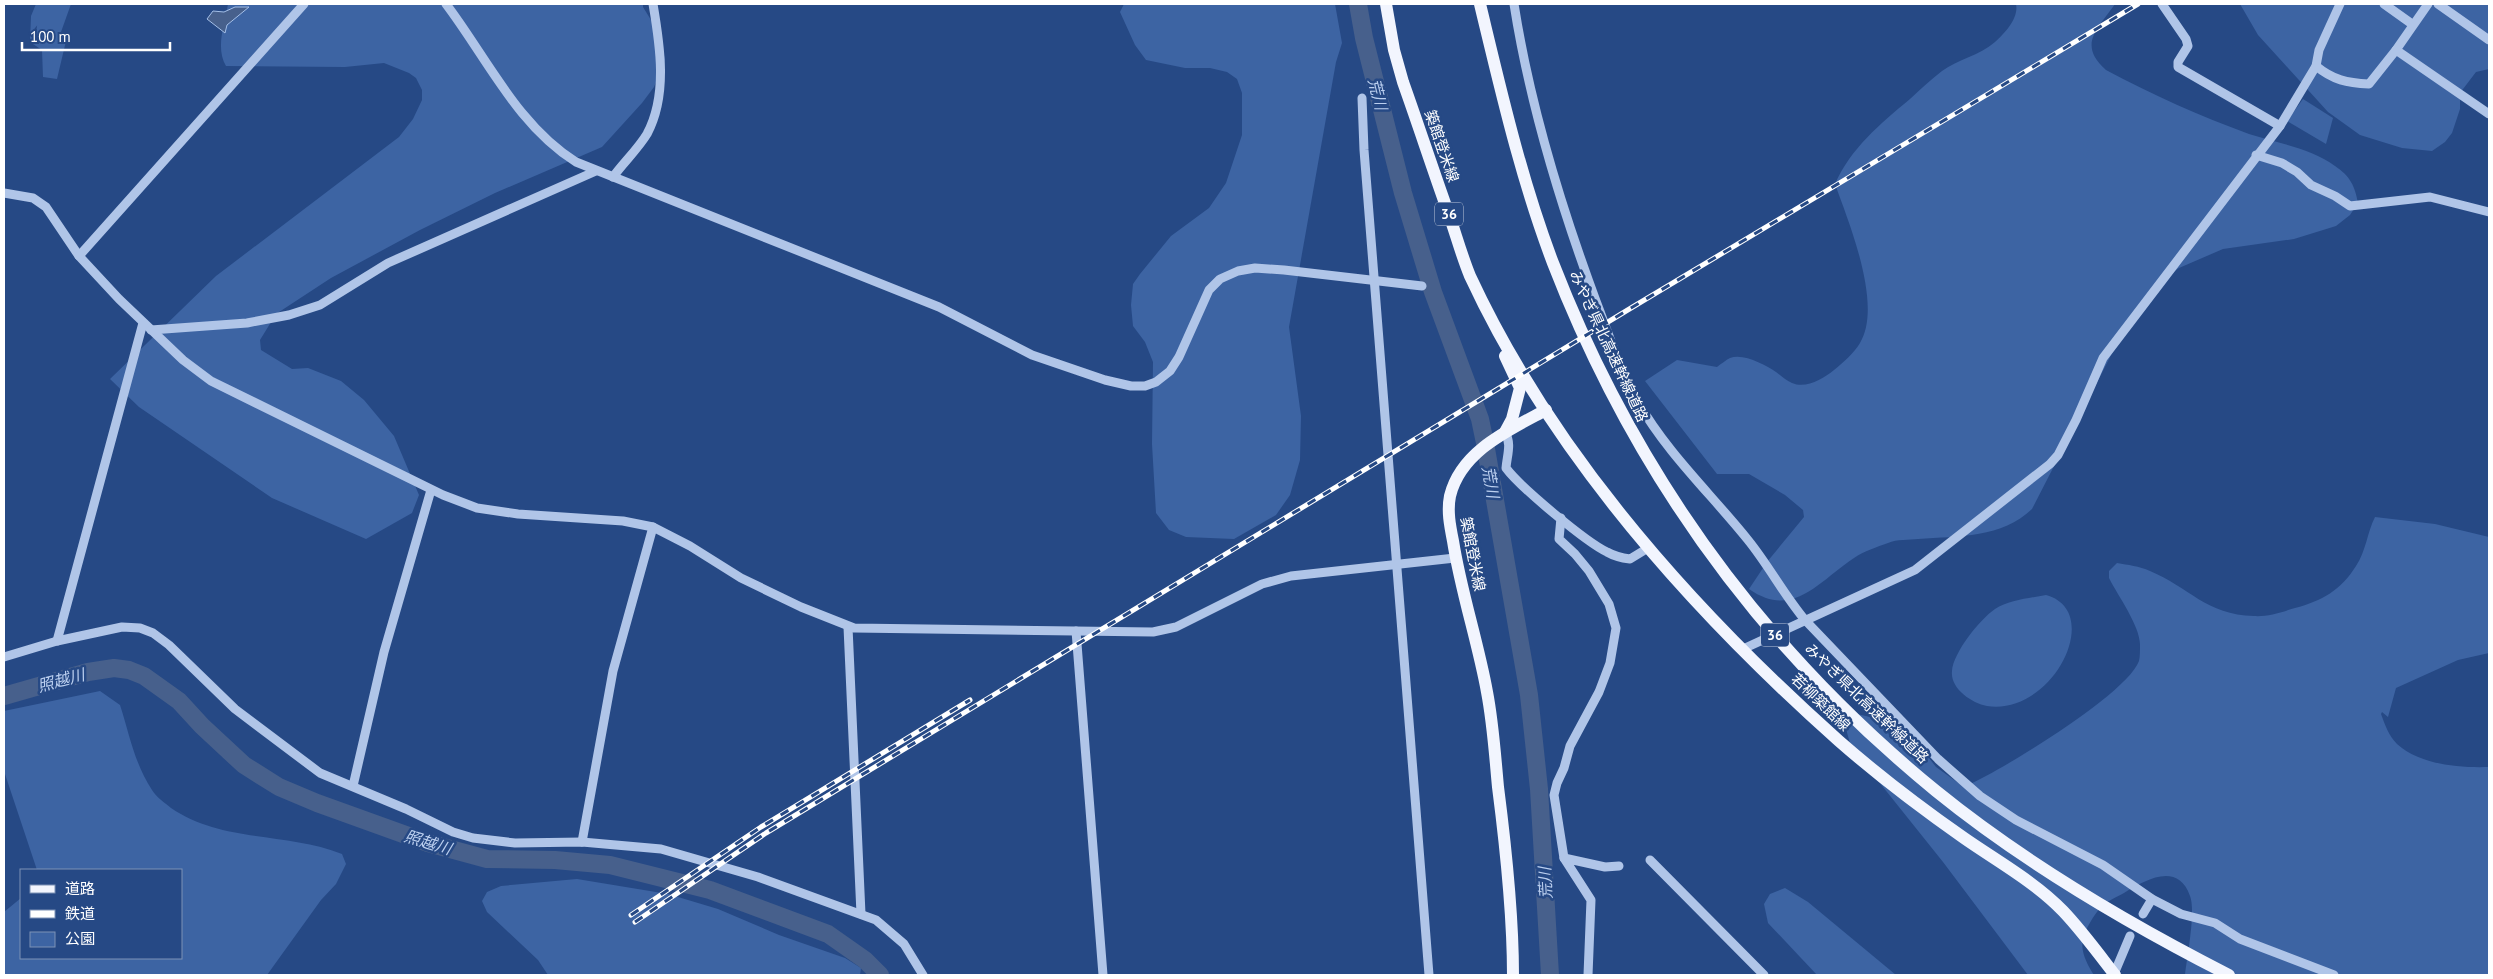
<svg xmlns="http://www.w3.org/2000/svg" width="2493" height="979" font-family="'PT Sans','Noto Sans JP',sans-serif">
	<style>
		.green { fill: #3d64a3 }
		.water { fill: #47608c; stroke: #a4bfe8 }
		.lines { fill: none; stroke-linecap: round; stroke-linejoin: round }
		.river { stroke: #47608c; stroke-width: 18 }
		.minor { stroke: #b0c5e8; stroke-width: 9 }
		.major { stroke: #f2f5fe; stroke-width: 12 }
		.rail-casing { stroke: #fff; stroke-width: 5 }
		.rail { stroke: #264985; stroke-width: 3; stroke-dasharray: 9; stroke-linecap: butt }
		.labels { text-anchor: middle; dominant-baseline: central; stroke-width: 5; stroke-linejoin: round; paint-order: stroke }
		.shield { fill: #264985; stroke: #bec8da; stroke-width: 1 }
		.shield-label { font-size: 14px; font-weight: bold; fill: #fff }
		.street-label { font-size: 15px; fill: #fff; stroke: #264985 }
		.water-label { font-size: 16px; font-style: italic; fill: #bbcfef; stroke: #264985 }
	</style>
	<rect width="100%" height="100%" fill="#264985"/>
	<g class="green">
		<path d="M36,4H71L61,32L66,41L57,79L43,77L42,50L30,42L31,16Z"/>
		<path d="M228,4H643V7L659,33L665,60L654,87L642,103L602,147L495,193L420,230L331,278L276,314L260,340L261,350L292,369L308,368L341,381L364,400L394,436L419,495L412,513L366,539L272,498L139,407L110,379L216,276L399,137L413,119L422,100V90L416,78L409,73L384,63L345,67L226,66C215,48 225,23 228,4Z"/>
		<path d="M1124,4H1335L1342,43L1336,62L1289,327L1301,416L1300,460L1290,495L1276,515L1234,539L1186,537L1169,530L1156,513L1152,444L1153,362L1145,342L1133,326L1131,305L1133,284L1140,274L1171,236L1209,208L1226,183L1242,135V93L1237,79L1227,72L1210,68H1185L1146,60L1135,45L1120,12Z"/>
		<path d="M2016,4H2115C2098,29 2077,44 2106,70C2153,95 2200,116 2249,134C2277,143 2311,148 2335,166C2350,176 2355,186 2358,203L2350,215L2336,226L2294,239L2223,249L2179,268L2155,285L2126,326L2032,509C2002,538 1959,536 1918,539C1909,540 1897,539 1888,543C1877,547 1864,551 1854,558C1819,581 1793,620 1749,589L1767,562L1804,517L1803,510L1785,495L1749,474H1717L1645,381L1677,360L1717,367C1721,364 1726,360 1730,358C1744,353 1765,365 1776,372C1781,376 1787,381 1792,383C1806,389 1823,379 1834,370C1844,362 1854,353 1860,343C1883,305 1849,223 1835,184C1851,148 1880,124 1910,99C1920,90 1930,80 1942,71C1958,59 1979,56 1995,42C2005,33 2019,18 2016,4Z"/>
		<path d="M2240,4H2489V69L2476,72L2460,93V109L2452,133L2445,142L2432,151L2402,148L2360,135L2328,112L2258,35Z"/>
		<path d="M2303,99L2333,118L2326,144L2287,121Z"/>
		<path d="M2375,517L2435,524L2489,537V653L2458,660L2396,688L2388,717L2382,712L2381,714C2385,725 2389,736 2397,744C2420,765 2460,768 2489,767V975H2185C2187,957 2196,911 2190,896C2178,861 2145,880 2124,893C2117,897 2107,901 2101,907C2094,915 2085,929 2083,940C2080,951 2088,966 2094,975H2028L1943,862L1851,747L1846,729L1857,714L1896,723L1908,731L1936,767L1957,782L1968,785C2002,770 2127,694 2139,661C2140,657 2140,650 2140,646C2141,627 2118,596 2109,578V571L2117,563C2128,565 2139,566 2150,571C2189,587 2206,615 2254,616C2267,617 2282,612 2295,608C2322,601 2341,590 2356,566C2366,551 2367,533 2375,517Z"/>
		<path d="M2046,595C2105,611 2053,716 1987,706C1971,703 1950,688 1952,671C1953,653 1980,619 1995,609C2009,600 2030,598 2046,595Z"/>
		<path d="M100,691L120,705C130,736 134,762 152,790C156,797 165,803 171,808C222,843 287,832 342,854L346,864L336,884L321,900L267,975H4V912L21,898V958H181V870H37L4,771V711Z"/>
		<path d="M577,879L668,894L718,909L779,935L845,958L861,968L860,975H548L538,960L487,912L482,901L487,892L501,886Z"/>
		<path d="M1785,888L1808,902L1896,975H1817L1768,923L1764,904L1770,894Z"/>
	</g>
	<path class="water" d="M235,7H249L227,25L225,33L207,19L213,11L224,12Z"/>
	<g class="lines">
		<g class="river">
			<path d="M1358,4L1364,38L1403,193L1433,292L1480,419L1485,443L1529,695L1539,789L1550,975"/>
			<path d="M4,696L88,672L114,668L129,670L144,676L179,701L202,726L244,765L279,787L317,803L428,843L487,859L555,860L610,865L710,890L828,934L865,960L880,975"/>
		</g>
		<g class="minor">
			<path d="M446,4C487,58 517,125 576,162L939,307L1032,355L1105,380L1131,386H1145L1156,382L1170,371L1179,357L1209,290L1220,279L1238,271L1255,268L1284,270L1422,286"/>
			<path d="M1514,4C1530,106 1560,204 1596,301C1609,334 1620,372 1638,402C1667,453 1712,495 1748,540C1769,566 1784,595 1805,620L1938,759L1980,796L2016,820L2103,865L2152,899L2181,914L2215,923L2240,939L2334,975"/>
			<path d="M2162,4L2186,39L2188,46L2178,62V67L2280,126"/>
			<path d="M2384,4L2412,24"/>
			<path d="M2428,4L2396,50L2489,114"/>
			<path d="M2438,4L2489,40"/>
			<path d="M2316,66C2333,80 2347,83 2369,84L2396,50"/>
			<path d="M1362,98L1364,150L1429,975"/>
			<path d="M2256,155L2282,163L2297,172L2311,185L2335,196L2350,206L2430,197L2489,212"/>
			<path d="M613,177C623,163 638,149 647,134C668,95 660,45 653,4"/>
			<path d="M4,193L33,198L46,207L79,256L119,299L183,360L211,381L443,495L477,508L518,514L623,521L653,527L690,546L741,578L801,607L854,628L1153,632L1176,627L1262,584L1291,576L1455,558"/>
			<path d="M79,256L304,4"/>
			<path d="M151,330L247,323L289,315L320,305L388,263L596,171"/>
			<path d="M1505,432C1512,444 1507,455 1506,468C1520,487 1586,542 1607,552C1614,556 1622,558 1630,559L1648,548"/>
			<path d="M1561,518L1559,539L1575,554L1589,571L1609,604L1616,628L1610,663L1599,692L1570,746L1564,768L1557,783L1554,795L1564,858"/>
			<path d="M848,627L861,914"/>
			<path d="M1076,631L1103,975"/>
			<path d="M57,641L143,323"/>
			<path d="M1743,649L1915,570L2050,464L2058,455L2076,420L2103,358L2280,126L2316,66L2319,50L2340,4"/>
			<path d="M4,657L57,641L122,627L140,628L153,633L169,645L235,709L320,773L406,809L453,832L473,838L515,843L582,842L661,849L758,877L876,920L904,944L923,975"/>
			<path d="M353,786L384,652L431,490"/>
			<path d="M582,842L613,671L653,527"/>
			<path d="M1650,860L1764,975"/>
			<path d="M2143,914L2152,899"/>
			<path d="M2114,974L2130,936"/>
			<path d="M1588,975L1591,900L1564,858L1605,867L1619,866"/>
		</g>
		<g class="major">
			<path d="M1386,4L1394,50L1403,82C1418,124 1432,167 1447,209C1455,231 1461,254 1470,276C1553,455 1693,611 1839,741C1879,776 1921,808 1964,838C1997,861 2035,882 2063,911C2082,931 2098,953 2115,975"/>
			<path d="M1480,4C1501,91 1521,179 1553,263C1634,472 1762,649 1936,791C2026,864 2127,923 2229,975"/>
			<path d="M1505,432L1512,419L1520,388L1505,356"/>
			<path d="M1513,975C1513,912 1506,849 1498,787C1495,755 1493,723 1487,692C1478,642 1461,592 1453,541C1450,526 1447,511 1450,496C1461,451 1509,430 1546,410"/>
		</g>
		<defs>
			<g id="rail">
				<path d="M631,915L761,827L970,700"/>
				<path d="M635,922L766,833L1631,308L2138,4"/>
			</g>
		</defs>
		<use href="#rail" class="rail-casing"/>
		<use href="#rail" class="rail"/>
	</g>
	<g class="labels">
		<g class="shield">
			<rect x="1435" y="202.5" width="28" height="23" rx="4"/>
			<rect x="1761" y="623.5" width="28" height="23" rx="4"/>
		</g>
		<g class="shield-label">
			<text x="1449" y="214">36</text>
			<text x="1775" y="635">36</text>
		</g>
		<g class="street-label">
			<text transform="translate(1442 146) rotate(71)">築館登米線</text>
			<text transform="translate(1609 346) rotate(65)">みやぎ県北高速幹線道路</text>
			<text transform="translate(1473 554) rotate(79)">築館登米線</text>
			<text transform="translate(1821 702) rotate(44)">若柳築館線</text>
			<text transform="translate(1867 703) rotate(44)">みやぎ県北高速幹線道路</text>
		</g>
		<g class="water-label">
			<text transform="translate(1378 94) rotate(76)">荒川</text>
			<text transform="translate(1491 482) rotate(80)">荒川</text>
			<text transform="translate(61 680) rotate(-15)">照越川</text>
			<text transform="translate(428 842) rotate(17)">照越川</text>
			<text transform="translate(1545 883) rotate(-93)">荒川</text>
		</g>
	</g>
	<rect width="2493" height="979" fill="none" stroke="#ffffff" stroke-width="10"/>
	<rect x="20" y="869" width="162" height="90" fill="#264985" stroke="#7d92b6"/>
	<rect x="30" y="885" width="25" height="8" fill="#f2f5fe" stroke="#7d92b6"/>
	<text x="65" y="894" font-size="15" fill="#ffffff">道路</text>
	<rect x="30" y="910" width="25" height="8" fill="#ffffff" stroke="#7d92b6"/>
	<text x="65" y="919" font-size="15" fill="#ffffff">鉄道</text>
	<rect x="30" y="932" width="25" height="15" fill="#3d64a3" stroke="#7d92b6"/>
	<text x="65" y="944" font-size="15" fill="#ffffff">公園</text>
	<path d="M22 42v8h148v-8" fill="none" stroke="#ffffff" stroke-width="2.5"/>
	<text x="30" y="42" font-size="15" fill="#ffffff" stroke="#264985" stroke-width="4" paint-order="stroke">100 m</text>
</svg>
